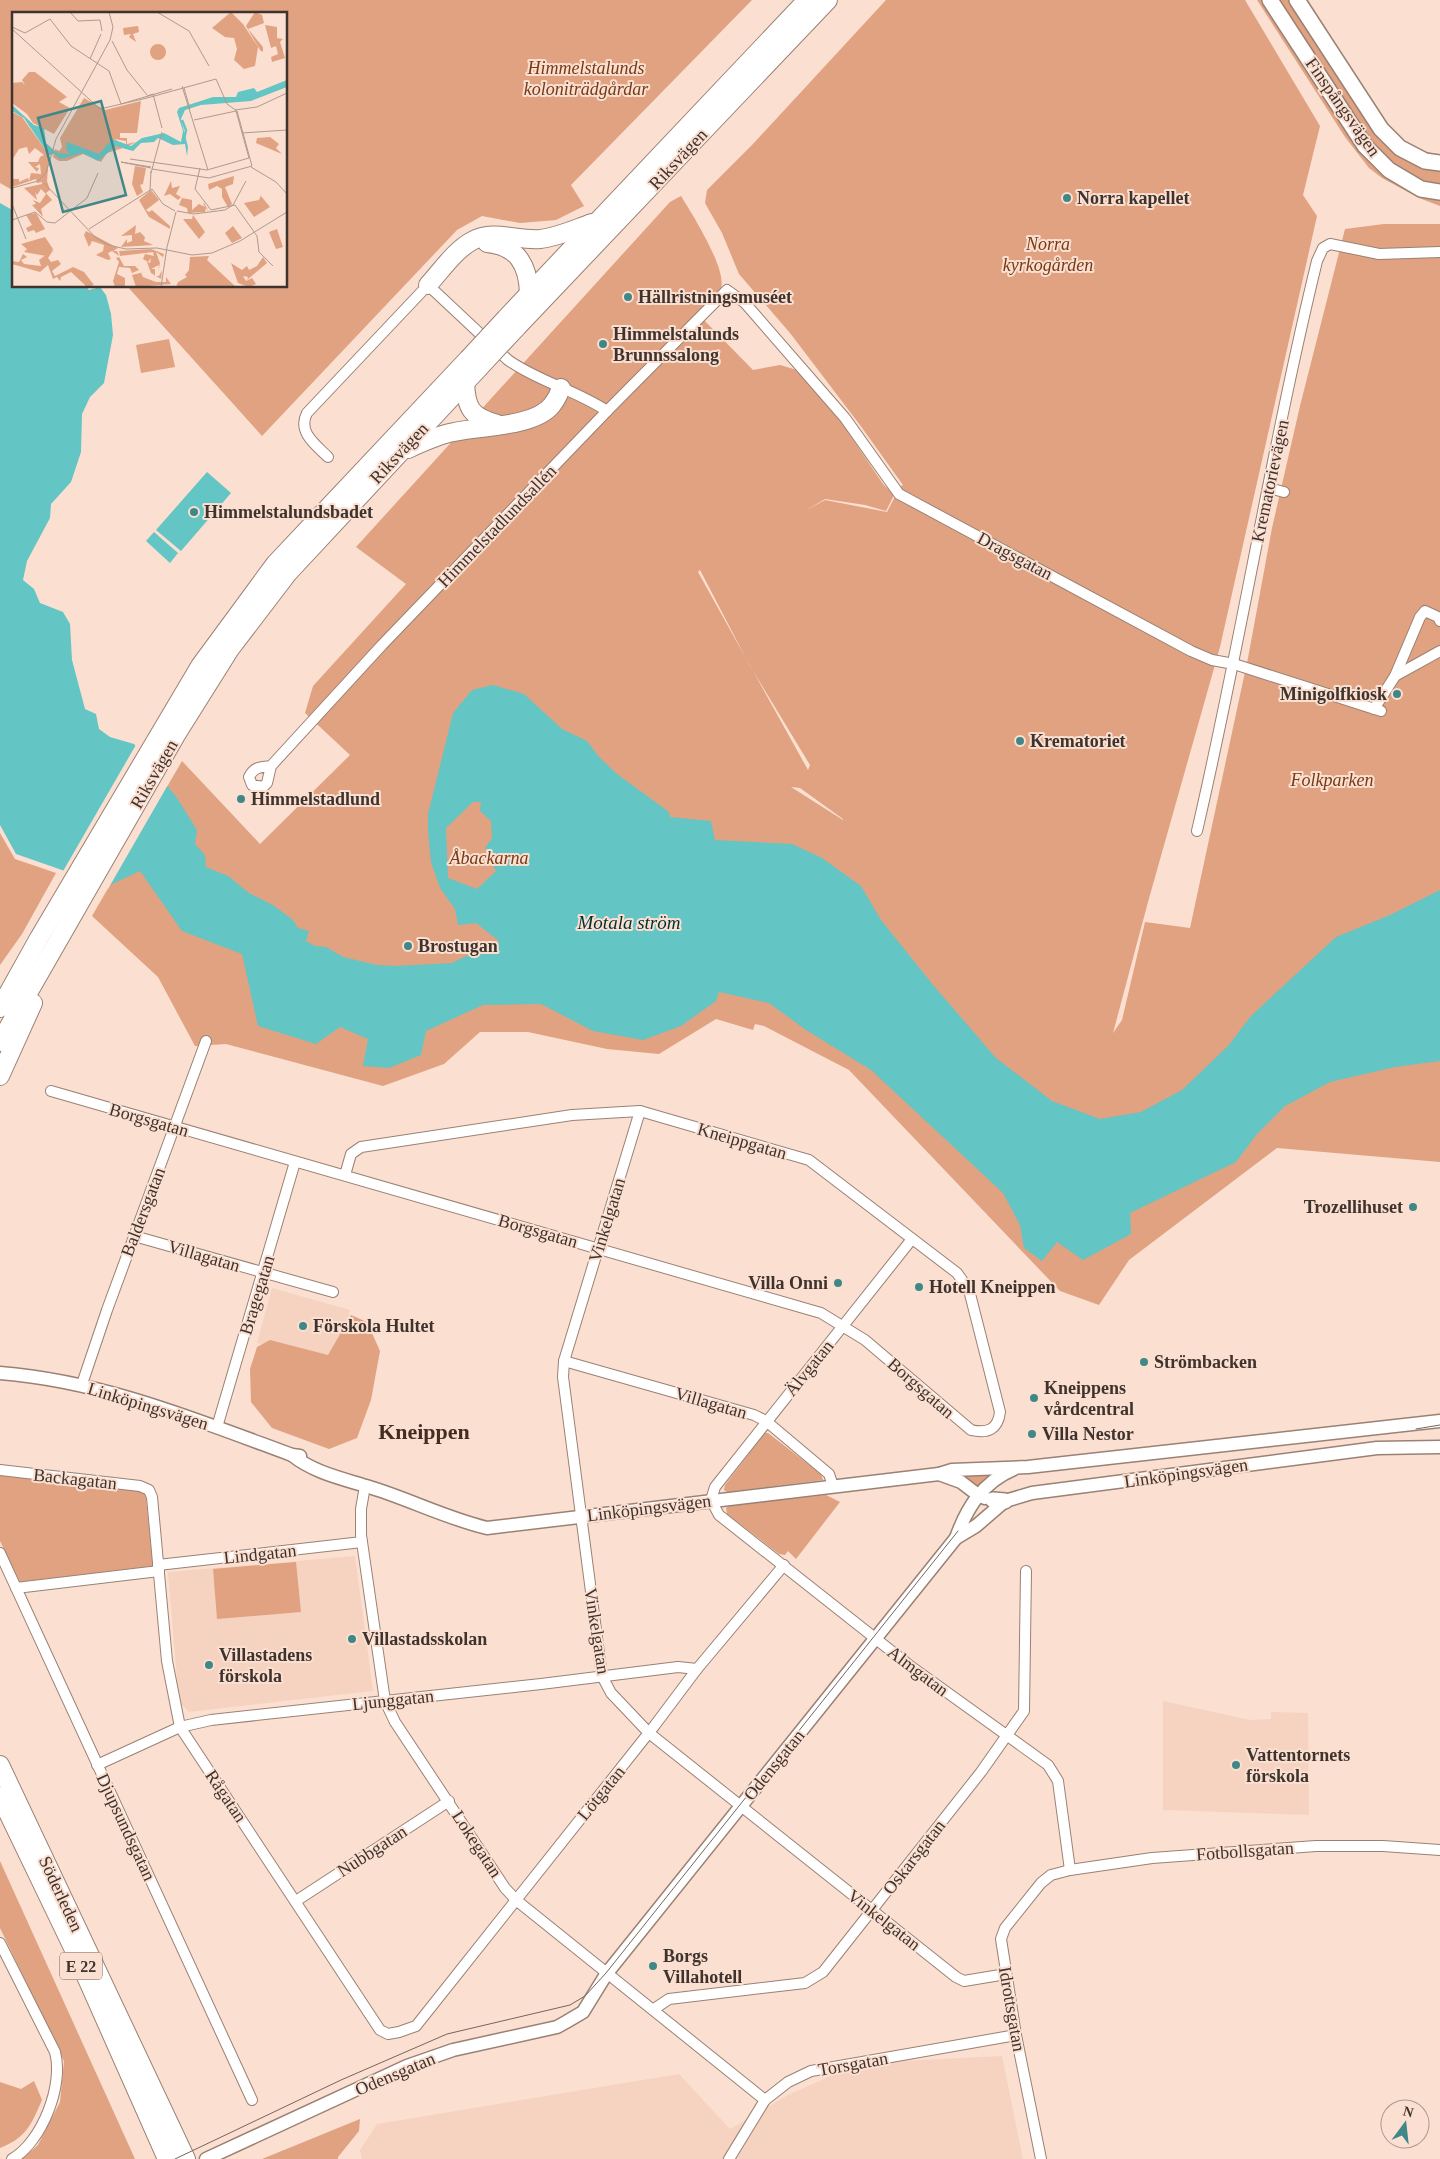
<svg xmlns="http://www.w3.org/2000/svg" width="1440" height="2159" font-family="'Times New Roman',serif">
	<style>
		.built { fill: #f6d3c1 }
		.green { fill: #e0a281; fill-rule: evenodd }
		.water { fill: #63c5c4; fill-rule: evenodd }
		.pier { fill: #fbdfd1 }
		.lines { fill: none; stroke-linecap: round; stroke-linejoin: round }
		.minor-casing { stroke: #9a8174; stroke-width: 12 }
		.tertiary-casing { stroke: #9a8174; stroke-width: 15 }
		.secondary-casing { stroke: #9a8174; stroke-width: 18 }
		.trunk-casing { stroke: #9a8174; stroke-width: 20 }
		.minor { stroke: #fff; stroke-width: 10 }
		.tertiary { stroke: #fff; stroke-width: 12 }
		.secondary { stroke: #fff; stroke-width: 15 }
		.trunk { stroke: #fff; stroke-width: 18 }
		.tram { stroke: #75655d; stroke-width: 1 }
		.trunk-bridge-casing { stroke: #9a8174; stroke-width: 20; stroke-linecap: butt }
		.trunk-bridge { stroke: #fff; stroke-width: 18 }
		.poi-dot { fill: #408888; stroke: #fbdfd1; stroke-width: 2 }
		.labels { text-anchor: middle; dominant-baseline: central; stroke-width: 4; stroke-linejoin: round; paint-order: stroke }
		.shield { fill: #fbdfd1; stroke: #77675e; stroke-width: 1 }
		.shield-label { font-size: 16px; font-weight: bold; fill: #3e332d }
		.park-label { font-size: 18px; font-style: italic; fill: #763a14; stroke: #fbdfd1 }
		.street-label { font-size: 18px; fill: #3e332d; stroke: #fbdfd1 }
		.poi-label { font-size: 18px; font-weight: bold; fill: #3e332d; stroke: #fbdfd1; text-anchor: start }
		.water-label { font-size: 19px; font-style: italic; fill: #003131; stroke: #fbdfd1 }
		.district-label { font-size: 22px; font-weight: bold; fill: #432d22; stroke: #fbdfd1 }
		.inset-river { fill: none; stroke: #63c5c4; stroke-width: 2.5 }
		.inset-road { fill: none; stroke: #af9a8f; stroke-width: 1 }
		.view { fill: #408888; fill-opacity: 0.15; stroke: #408888; stroke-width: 2.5 }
		.inset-edge { fill: none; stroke: #3e332d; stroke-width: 2.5 }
	</style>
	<rect width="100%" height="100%" fill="#fbdfd1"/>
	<g class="built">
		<path d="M272,1288L350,1310L337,1364L257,1343Z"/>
		<path d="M355,1556L373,1691L189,1712L179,1702L168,1572Z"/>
		<path d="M1163,1701L1250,1720L1271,1719V1712L1308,1713L1309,1815L1163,1810Z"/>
		<path d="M1002,2056L1023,2159H362L360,2150L377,2124L679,2074L730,2129L788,2095L835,2074L874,2068L886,2063L900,2061Z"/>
	</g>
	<g class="green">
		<path d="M0,0H752L571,185L584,206L556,220L520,223L482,216L457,230L262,436L127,286H286V14H14V191L0,183Z"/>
		<path d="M886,0H1245L1320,126L1303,195L1317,216L1220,647L1148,902L1113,1033L1122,1020L1145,922L1190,928L1248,658L1272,528L1300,406L1345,229L1384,224H1440V1162L1277,1148L1129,1260L1099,1305L1060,1291L849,1070L764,1026L755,1024L753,1030L716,1019L659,1054L607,1049L528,1032H480L444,1064L383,1086L226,1044L195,1046L158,977L92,916L182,761L260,844L350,755L305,713L313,686L406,584L356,547L670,202L681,196C692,214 727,269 721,288C718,298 706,307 699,315L753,370L780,365L797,370L842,423L883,484L894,495L886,511L865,505L825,499L805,511L825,500L887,512L900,487L903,485L860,425L790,333L739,274L722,233L705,203L707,190L752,145ZM700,570L750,666L810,765L808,770L698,572ZM791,787L800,788L843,819V820Z"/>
		<path d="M1257,0H1262L1361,152C1381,175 1409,195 1440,200V206L1419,198L1382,178L1369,168L1345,137Z"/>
		<path d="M1276,0H1289L1381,140C1399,157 1416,165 1440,170V186L1413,178L1397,168L1374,149Z"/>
		<path d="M1303,0H1308L1385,121C1400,138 1416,153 1440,154V157L1409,148L1391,133Z"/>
		<path d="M169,339L175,367L141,373L136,345Z"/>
		<path d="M0,833L15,859L56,873L22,934L0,965Z"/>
		<path d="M351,1315L367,1322L380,1351L371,1400L357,1438L329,1449L272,1428L251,1402L250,1369L257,1347L270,1340L328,1355Z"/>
		<path d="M765,1433H768L821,1474L823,1480L727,1492L724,1490L725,1485Z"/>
		<path d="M990,1472L994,1475L979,1489L965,1477L966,1475Z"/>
		<path d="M0,1475L145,1489L153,1566L20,1582L0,1541Z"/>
		<path d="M826,1495L840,1502L796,1559L788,1551L785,1555L779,1554L727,1514L726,1508L730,1505Z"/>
		<path d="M296,1562L301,1612L217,1619L213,1569Z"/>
		<path d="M0,1861L135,2159H22L38,2145L60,2102L64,2061L0,1928Z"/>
		<path d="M34,2081L42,2100C31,2125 27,2137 0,2148V2082L21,2089Z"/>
		<path d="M360,2119L359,2131L338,2157V2159H262Z"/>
	</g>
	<g class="water">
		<path d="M0,203L14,211V286H86L89,290L100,287L106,295L111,314L113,335L104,383L90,397L82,414L81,452L71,482L51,504L50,518L27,561L23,580L34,589L40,603L63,612L70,624L72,660L85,709L96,714L99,729L110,737L134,744L177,798L197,830L195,844L205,855L206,867L228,876L249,893L273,905L293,920L298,928L309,931L306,941L315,946L326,947L343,957L377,965L397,966L452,963L466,956L485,954L499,941L476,923L458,925L455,909L440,888L431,862L428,831V814L453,713L472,690L493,685L524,694L562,729L587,741L599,757L617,774L669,812L670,817L711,821L715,840L792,844L822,858L861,886L881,920L933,985L996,1058L1052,1101L1100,1119L1141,1112L1182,1090L1228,1046L1251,1016L1336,937L1390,915L1440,890V1061L1395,1067L1330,1082L1285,1106L1257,1134L1236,1162L1130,1213L1131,1234L1083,1260L1057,1242L1042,1261L1024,1248L1020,1225L1003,1193L871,1070L806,1030L769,1003L719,992L716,1001L681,1026L643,1040L593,1031L541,1004L483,1005L426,1031L421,1055L389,1068L363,1066L368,1039L340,1027L316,1044L258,1026L242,954L182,931L140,871L108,886L16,854L0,825ZM473,802H481L480,811L491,821L492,838L485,848L496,871L477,889L448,878L446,828Z"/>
		<path d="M207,472L231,493L181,551L156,530Z"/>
		<path d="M154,532L178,553L170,563L146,541Z"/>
	</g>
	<path class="pier" d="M137,743L169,783L108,889L62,873Z"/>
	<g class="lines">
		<defs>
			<g id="minor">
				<path d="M328,457C316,445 297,432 307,413L428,285L508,360C539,382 576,390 607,411"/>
				<path d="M1269,488L1284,492"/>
				<path d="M1395,676L1440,651"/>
				<path d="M1374,709L1395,676L1420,617L1425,611L1438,617L1440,621"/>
				<path d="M271,766L267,783L263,787L252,785L249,777C254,767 260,767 271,766L382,645L607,411L727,290L745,303L845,418L899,494L1191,651L1212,660L1234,664L1381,711"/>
				<path d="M1197,831C1241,642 1271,450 1317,261L1323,248L1330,244L1379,254L1440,252"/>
				<path d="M51,1091L821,1313L865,1340L971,1430C988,1434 998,1429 1000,1412L969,1290L957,1273L809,1160L640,1111L572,1115L361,1147L351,1154L345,1175"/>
				<path d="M640,1111L564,1361L563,1377L602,1676L611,1693L649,1733L956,1977L964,1981L1006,1974"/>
				<path d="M134,1236L333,1292"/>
				<path d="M912,1239L715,1487L711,1500L719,1515L909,1665L1048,1765L1058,1781L1070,1870"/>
				<path d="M564,1361L754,1415L766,1421L829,1474L833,1486"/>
				<path d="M82,1384L107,1310L206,1041"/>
				<path d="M217,1427L295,1162"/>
				<path d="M0,1470L140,1486L149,1490L152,1497L167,1661L180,1727L380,2030L388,2034L399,2032L416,2026L655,1725L697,1669L784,1565"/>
				<path d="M365,1486L361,1509V1535L385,1701L395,1722L505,1888L516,1900L765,2100"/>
				<path d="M0,1553L252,2100"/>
				<path d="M158,1565L362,1542"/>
				<path d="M16,1588L159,1571"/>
				<path d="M97,1765L180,1727L211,1720L541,1684L678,1667L697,1669"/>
				<path d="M296,1901L449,1801"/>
				<path d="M0,1943L55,2052C64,2085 42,2142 12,2159"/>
				<path d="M654,2009L669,1999L805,1983L823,1972L981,1772L1024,1711L1026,1571"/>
				<path d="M729,2159L765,2100L788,2082L811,2071L1016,2035"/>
				<path d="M1041,2159L1016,2035L1001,1939L1005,1928L1041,1883L1051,1875L1070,1870L1152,1858L1316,1846H1383L1440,1850"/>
			</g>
			<g id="tertiary">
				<path d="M0,1373C102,1381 197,1420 292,1455L300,1456"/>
				<path d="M292,1455C313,1472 340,1478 366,1486C407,1498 445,1518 487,1528L939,1474L952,1470L1028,1467L1440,1421"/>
				<path d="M939,1474L961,1482L978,1495L985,1498"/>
				<path d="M956,1538L976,1526L1005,1501L1032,1493L1377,1448L1440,1447"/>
				<path d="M206,2159L407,2066L453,2050L557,2027L566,2022L583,2012L607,1973L956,1538C967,1507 983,1482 1014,1469"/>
			</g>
			<g id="secondary">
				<path d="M1270,0L1365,146L1389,170L1421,189L1440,192"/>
				<path d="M1297,0L1381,129L1400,148L1425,161L1440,163"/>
				<path d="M993,1500L1005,1501"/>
			</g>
			<g id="trunk">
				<path d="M487,243C518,246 528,265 529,293"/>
				<path d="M428,285C441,271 455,250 472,241C494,229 517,241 540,239C558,237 575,229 592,223"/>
				<path d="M506,318L807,0"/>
				<path d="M519,325L828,0"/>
				<path d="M465,382C466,408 471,417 497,424"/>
				<path d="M408,449C423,442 438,435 454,432C481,426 535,427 552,405C556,400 559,394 561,388"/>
				<path d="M0,1008L39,938L200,666L275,564L468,359"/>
				<path d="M0,1042L176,735L230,649L288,573L478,369"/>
				<path d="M0,1076L33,1003"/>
				<path d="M0,1765L186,2159"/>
				<path d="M0,1796L77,1956L167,2159"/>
			</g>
		</defs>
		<use href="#minor" class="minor-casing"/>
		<use href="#tertiary" class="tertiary-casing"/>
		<use href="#secondary" class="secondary-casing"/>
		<use href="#trunk" class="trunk-casing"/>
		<use href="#minor" class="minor"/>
		<use href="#tertiary" class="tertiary"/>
		<use href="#secondary" class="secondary"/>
		<use href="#trunk" class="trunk"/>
		<g class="tram">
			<path d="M1416,1429L1440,1425"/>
			<path d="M175,2159L341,2080L447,2034L570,2005L585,1996L606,1973L958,1531"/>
		</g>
		<defs>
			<g id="trunk-bridge">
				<path d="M468,359L506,318"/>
				<path d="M478,369L519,325"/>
			</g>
		</defs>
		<use href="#trunk-bridge" class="trunk-bridge-casing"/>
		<use href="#trunk-bridge" class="trunk-bridge"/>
	</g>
	<g class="poi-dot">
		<circle cx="1067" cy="198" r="5"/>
		<circle cx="628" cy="297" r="5"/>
		<circle cx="603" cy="344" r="5"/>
		<circle cx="194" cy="512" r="5"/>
		<circle cx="1397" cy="694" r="5"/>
		<circle cx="1020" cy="741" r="5"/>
		<circle cx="241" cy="799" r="5"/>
		<circle cx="408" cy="946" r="5"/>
		<circle cx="1413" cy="1207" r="5"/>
		<circle cx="838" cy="1283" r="5"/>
		<circle cx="919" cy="1287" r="5"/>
		<circle cx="303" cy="1326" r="5"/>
		<circle cx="1144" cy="1362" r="5"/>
		<circle cx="1034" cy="1398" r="5"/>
		<circle cx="1032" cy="1434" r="5"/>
		<circle cx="352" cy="1639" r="5"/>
		<circle cx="209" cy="1665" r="5"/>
		<circle cx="1236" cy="1765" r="5"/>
		<circle cx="653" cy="1966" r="5"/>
	</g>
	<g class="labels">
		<rect class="shield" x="60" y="1952.5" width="42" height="27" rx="4"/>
		<g class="shield-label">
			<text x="81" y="1966">E 22</text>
		</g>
		<g class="park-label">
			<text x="586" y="68">Himmelstalunds<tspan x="586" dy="21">koloniträdgårdar</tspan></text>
			<text x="1048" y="244">Norra<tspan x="1048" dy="21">kyrkogården</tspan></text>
			<text x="1332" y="780">Folkparken</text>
			<text x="489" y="858">Åbackarna</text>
		</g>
		<g class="street-label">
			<text transform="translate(1343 107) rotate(55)">Finspångsvägen</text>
			<text transform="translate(678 159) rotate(-47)">Riksvägen</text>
			<text transform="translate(399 453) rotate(-47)">Riksvägen</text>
			<text transform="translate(1270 481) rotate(-78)">Krematorievägen</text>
			<text transform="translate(497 526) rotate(-46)">Himmelstadlundsallén</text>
			<text transform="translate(1015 556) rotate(28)">Dragsgatan</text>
			<text transform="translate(154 774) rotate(-60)">Riksvägen</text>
			<text transform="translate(149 1120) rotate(16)">Borgsgatan</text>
			<text transform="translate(742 1141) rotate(16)">Kneippgatan</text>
			<text transform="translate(143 1212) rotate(-69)">Baldersgatan</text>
			<text transform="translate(607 1220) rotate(-73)">Vinkelgatan</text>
			<text transform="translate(538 1231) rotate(16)">Borgsgatan</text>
			<text transform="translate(204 1256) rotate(16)">Villagatan</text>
			<text transform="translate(257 1295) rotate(-73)">Bragegatan</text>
			<text transform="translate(809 1368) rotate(-51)">Älvgatan</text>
			<text transform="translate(921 1388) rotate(41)">Borgsgatan</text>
			<text transform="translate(711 1403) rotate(16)">Villagatan</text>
			<text transform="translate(148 1406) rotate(17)">Linköpingsvägen</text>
			<text transform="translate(1186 1473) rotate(-8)">Linköpingsvägen</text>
			<text transform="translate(75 1479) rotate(6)">Backagatan</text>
			<text transform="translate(649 1508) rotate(-7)">Linköpingsvägen</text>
			<text transform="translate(260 1554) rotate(-6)">Lindgatan</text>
			<text transform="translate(597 1631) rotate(81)">Vinkelgatan</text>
			<text transform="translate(918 1671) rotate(37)">Almgatan</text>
			<text transform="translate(393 1700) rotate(-6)">Ljunggatan</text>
			<text transform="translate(774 1765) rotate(-51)">Odensgatan</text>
			<text transform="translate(601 1793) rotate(-51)">Lötgatan</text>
			<text transform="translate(226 1796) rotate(56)">Rågatan</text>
			<text transform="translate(126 1827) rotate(65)">Djupsundsgatan</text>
			<text transform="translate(477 1844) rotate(57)">Lokegatan</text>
			<text transform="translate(372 1851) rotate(-33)">Nubbgatan</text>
			<text transform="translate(1245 1851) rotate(-4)">Fotbollsgatan</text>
			<text transform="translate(914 1857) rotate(-52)">Oskarsgatan</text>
			<text transform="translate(61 1894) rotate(65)">Söderleden</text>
			<text transform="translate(884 1920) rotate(38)">Vinkelgatan</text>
			<text transform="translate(1012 2009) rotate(80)">Idrottsgatan</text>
			<text transform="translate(853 2064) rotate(-10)">Torsgatan</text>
			<text transform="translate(395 2074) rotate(-23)">Odensgatan</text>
		</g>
		<g class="poi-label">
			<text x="1077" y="198">Norra kapellet</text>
			<text x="638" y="297">Hällristningsmuséet</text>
			<text x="613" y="334">Himmelstalunds<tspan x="613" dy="21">Brunnssalong</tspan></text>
			<text x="204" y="512">Himmelstalundsbadet</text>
			<text x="1387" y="694" text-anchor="end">Minigolfkiosk</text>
			<text x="1030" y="741">Krematoriet</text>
			<text x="251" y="799">Himmelstadlund</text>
			<text x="418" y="946">Brostugan</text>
			<text x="1403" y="1207" text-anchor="end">Trozellihuset</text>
			<text x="828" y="1283" text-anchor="end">Villa Onni</text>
			<text x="929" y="1287">Hotell Kneippen</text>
			<text x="313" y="1326">Förskola Hultet</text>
			<text x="1154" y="1362">Strömbacken</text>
			<text x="1044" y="1388">Kneippens<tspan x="1044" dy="21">vårdcentral</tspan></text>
			<text x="1042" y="1434">Villa Nestor</text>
			<text x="362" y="1639">Villastadsskolan</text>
			<text x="219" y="1655">Villastadens<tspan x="219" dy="21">förskola</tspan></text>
			<text x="1246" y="1755">Vattentornets<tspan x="1246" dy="21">förskola</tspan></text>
			<text x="663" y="1956">Borgs<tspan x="663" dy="21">Villahotell</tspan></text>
		</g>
		<g class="water-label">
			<text x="629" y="922">Motala ström</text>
		</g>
		<g class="district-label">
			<text x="424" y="1431">Kneippen</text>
		</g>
	</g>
	<g transform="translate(12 12)">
		<rect width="275" height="275" fill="#fbdfd1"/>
		<path d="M219,0L231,12L246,35L243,54L232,57L222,48L225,37L222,26L213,25L200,16ZM243,0L250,3L252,11L236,17L251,35V40L248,38L234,14ZM253,13L265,15V26L271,27L268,30L273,46L260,50L259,45L266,42L264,34L259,36ZM126,14L127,20L121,22L124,30L117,25L119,22L112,23L111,16ZM138 40a8 8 0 1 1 16 0a8 8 0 1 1-16 0ZM17,60H23L55,85L47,90L58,96L42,122L21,111L15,102L0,91V71L10,70L13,73L10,68ZM72,86L93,98L129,89L125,121H108V126H115V132L124,130L116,134L114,132V129L102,127L123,139L111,136L95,141L89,150L71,142L55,149H47L41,145L43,137L47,139L50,135L48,126ZM0,100L10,105L37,143L35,169L38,178L34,181L40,188L29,197L31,205L20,193L24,192L21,188L28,191L34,182L29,177L25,183L23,180L25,188L12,176L30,172V170L25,171L24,167L0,175V167H7V170L16,166L17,169L19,161L29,162L28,152L23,155L27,156L25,160L16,150H26L28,145L32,143L23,136L17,142L15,135L7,137L0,148ZM258,125L267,132L264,136L270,142L244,131L245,126ZM123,154L134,156L131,172L128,173L131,180L125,184L120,172ZM222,164L221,172L213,175L220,192L216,195L210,185V177L205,174L197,178L196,172ZM159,169L160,176L168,174L164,182L169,185L166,188L158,182L152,184ZM139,178L147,188L134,198L137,200L140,198L158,214V217L137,205L127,188ZM250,181L249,184L258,195L242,205L232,191L247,188ZM170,186L180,188V198L187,192L193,195L191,191H192L197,200L194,196L193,200L176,201L175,196L167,193ZM24,201L33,217L24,221L22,218L16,220L14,216L20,213L14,203ZM181,203L193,220L187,227L171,207H180ZM124,213L123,222L128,220L133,225L132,229L141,233L109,235L115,227V231L120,229V223L109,224ZM221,214L230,226L220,231L213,221ZM265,217L271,235L264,237L257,220ZM74,219L106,236L101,239H105L107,244L100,239L96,241L99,247L96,248L84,243L91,239L92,233L80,229L77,235L72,223ZM33,225L41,237L34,244L12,240L15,237L9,232ZM42,237L36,246L39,250L46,248L49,252L40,259L43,264L61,255L72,260L82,273L75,275L59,260L49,265L48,269L45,265L41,267L36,253L28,260L0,252V249L7,250L11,242L15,245L9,248L12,252L29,254L27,248ZM139,237L152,242L151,245L144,240L148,251L146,261L147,253L139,257H143V264H147L150,258L149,267L139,261L135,250L138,251L139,246L136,250L131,247L133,242L142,244L141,240L108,244L107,239ZM197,244L195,248L224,275H164L166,270L175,265L173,263L177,258L178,245ZM107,245L112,254H123L127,258L120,261L118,256L107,255L105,262L113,266V275H103L101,269L107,250L104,246ZM251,245L255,251L235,268L236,265L231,264L234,269L240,266L244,272L237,275L226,271L219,251L230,258L235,254L237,258L245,254ZM132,260L129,261L131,265L123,262L144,270H154V265L159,272L124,275L120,263Z" fill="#e0a281"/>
		<path d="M275,68V75L239,89L189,93L173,98L169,107L176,135L175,144L173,132L161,133L146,126L142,130L129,131L121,139L104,134L86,149L71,141L49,147L42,142L37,143L12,106L0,99V93L22,113L32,116L34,131L45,141L58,142L54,137L55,130L87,142L100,127L119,134L130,126L152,121L169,130L171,119L165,100L167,96L201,85H224L226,80L242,76L245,80Z" fill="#63c5c4"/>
		<path class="inset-river" d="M170,108L174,118L172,127"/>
		<path class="inset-road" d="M58,0L66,9L88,8L90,19M145,0L177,19L197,54M0,15L13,21L38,7L59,34L97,59L109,92L160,77M0,17L22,37M100,29L115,58L135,83M21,36L88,97L135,86M78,47L89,22M204,67L215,92L225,99L240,154M170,74L196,158M172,76L178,97M135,84L141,82L150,116M135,86L204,67M223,98L245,95L275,81M230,121L275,118M118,147L195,158L237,146L224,99L182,108M239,155L264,170L275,182M139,156L109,150L139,155M188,156L183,177L199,198L223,193L245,224L247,240L261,254M140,157L197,166L240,154M139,161L150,120M32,171L83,225L96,233L114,237L145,236L180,243L200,241L228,229L275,200M0,176L26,169L34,161L44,127L98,28L101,15L97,0M140,177L151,192L163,199M138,178L139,159M0,192L14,227M165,199L182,202L213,198L221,193L234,169M0,208L23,200L35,210L43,211L75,186L86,161M77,217L140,177M149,275L155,235L164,200"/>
		<path class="view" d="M89,89L114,183L51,200L26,106Z"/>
		<rect width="275" height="275" class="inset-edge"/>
	</g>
	<g transform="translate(1405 2124) rotate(15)"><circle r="24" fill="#fbdfd1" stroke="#af9a8f"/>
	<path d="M0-4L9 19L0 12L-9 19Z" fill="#408888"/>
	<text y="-8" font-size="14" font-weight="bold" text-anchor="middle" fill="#3e332d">N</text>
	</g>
</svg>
